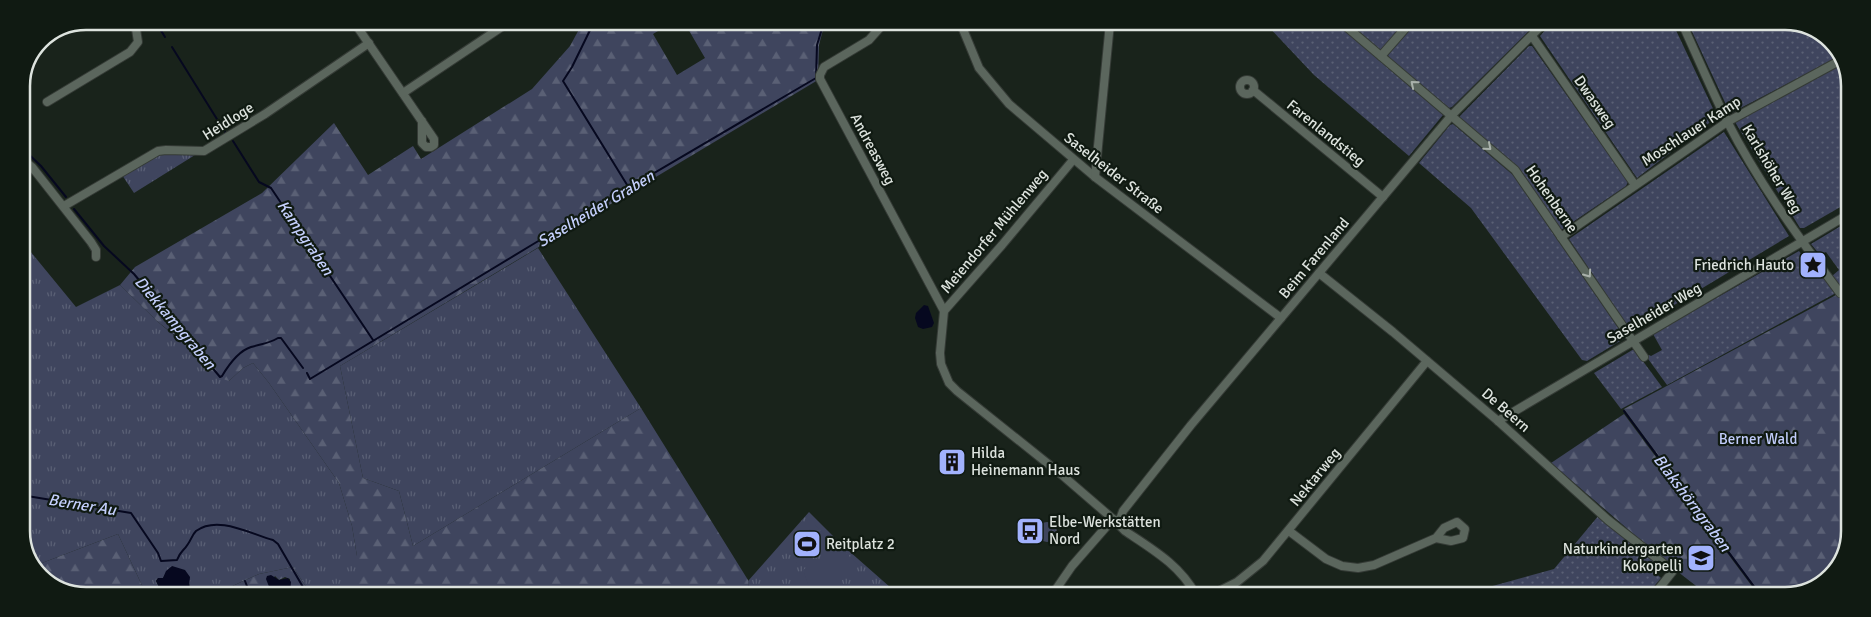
<svg xmlns="http://www.w3.org/2000/svg" width="1871" height="617" font-family="Signika,sans-serif">
	<style>
		.grass { fill: url(#grass-tufts) }
		.forest { fill: url(#forest-firs) }
		.park { fill: #3f455e }
		.garden { fill: url(#garden-dots) }
		.water { fill: #06081f }
		.lines { fill: none; stroke-linecap: round; stroke-linejoin: round }
		.stream { stroke: #06081f; stroke-width: 2 }
		.minor-casing { stroke: #353b36; stroke-width: 10 }
		.minor { stroke: #5b665d; stroke-width: 8 }
		.oneway { stroke: #a9b1aa }
		.labels { text-anchor: middle; dominant-baseline: central; stroke-width: 4.5; stroke-linejoin: round; paint-order: stroke }
		.street-label { font-size: 15px; fill: #dde3de; stroke: #101a12 }
		.poi-label { font-size: 15px; fill: #dde3de; stroke: #101a12; text-anchor: start }
		.park-label { font-size: 15px; fill: #c2cdfb; stroke: #101a12 }
		.water-label { font-size: 16px; font-style: italic; fill: #c4cffc; stroke: #101a12 }
		.rim { fill: none; stroke: #dde3de; stroke-width: 2.5 }
	</style>
	<defs>
		<pattern id="grass-tufts" width="24" height="20" patternUnits="userSpaceOnUse" patternTransform="scale(1.25)"><rect width="24" height="20" fill="#3f455e"/><path d="M3 7l-1-3M5 7V3M7 7l1-3M15 17l-1-3M17 17v-4M19 17l1-3" fill="none" stroke="#5a6075"/></pattern>
		<pattern id="forest-firs" width="22" height="20" patternUnits="userSpaceOnUse" patternTransform="scale(1.25)"><rect width="22" height="20" fill="#3f455e"/><path d="M5 1l3.5 6h-7zM16 11l3.5 6h-7z" fill="#5a6075"/></pattern>
		<pattern id="garden-dots" width="8" height="8" patternUnits="userSpaceOnUse" patternTransform="scale(1.25)"><rect width="8" height="8" fill="#3f455e"/><path d="M2 2h.1M6 6h.1" fill="none" stroke="#5a6075" stroke-width="1.8" stroke-linecap="round"/></pattern>
	</defs>
	<rect width="100%" height="100%" fill="#19231b"/>
	<g class="grass">
		<path d="M157,154L195,155L134,193L122,175Z"/>
		<path d="M21,240L76,307L120,285L158,322L229,381L243,368L253,363L269,383L339,483L352,526L357,556V594H311L293,567L259,574L215,594H181L190,585L167,571L163,578L157,579L156,581L159,587L167,594H146L118,534L34,566L21,536Z"/>
		<path d="M538,248L641,408L413,546L399,491L363,478L340,366Z"/>
		<path d="M809,512L841,544L899,595L749,594L748,581Z"/>
		<circle cx="1047" cy="532" r="10"/>
	</g>
	<g class="forest">
		<path d="M583,22H673L653,34L677,75L705,58L684,22H825L819,45L818,80L340,366L363,478L399,491L413,546L641,408L748,580L749,594H357V556L352,526L339,483L269,383L253,363L243,368L229,381L217,377L182,341L158,322L120,285L135,267L262,193L334,123L368,175L413,146L421,159L532,89L570,46Z"/>
		<path d="M1849,288L1847,548L1825,582L1786,596H1762L1624,409Z"/>
		<path d="M1624,414L1754,589L1749,596H1709L1673,568L1551,463Z"/>
		<path d="M118,534L146,594L69,593L37,574L34,566Z"/>
		<path d="M293,567L311,594L290,593V579L285,577L279,580L275,576L269,584L272,594H215L259,574Z"/>
	</g>
	<g class="park">
		<path d="M815,525L828,538L797,563L786,549Z"/>
		<path d="M839,546L859,566L824,594H811L803,570Z"/>
	</g>
	<g class="garden">
		<path d="M1265,23H1336L1443,115L1409,156L1314,75Z"/>
		<path d="M1348,23H1407L1383,50H1379Z"/>
		<path d="M1416,23H1537L1452,107L1449,108L1389,58L1388,55Z"/>
		<path d="M1552,23L1673,24L1717,117L1637,178L1540,36Z"/>
		<path d="M1688,23L1802,24L1836,46L1840,56L1731,113L1729,111Z"/>
		<path d="M1529,46H1532L1628,182L1626,186L1561,230L1518,168L1460,119V116Z"/>
		<path d="M1843,64L1850,81L1849,202L1804,228H1800L1735,122Z"/>
		<path d="M1453,124L1513,175L1625,338L1587,361L1582,360L1471,208L1419,163L1450,125Z"/>
		<path d="M1724,132L1789,236L1631,331L1569,239Z"/>
		<path d="M1849,221V288L1842,292L1832,276L1839,270L1826,252L1820,255L1811,244Z"/>
		<path d="M1799,251L1805,259L1810,260L1836,293L1667,385L1646,356L1649,355L1651,356L1662,350L1653,334Z"/>
		<path d="M1634,349L1662,387L1621,409L1594,373Z"/>
		<path d="M1599,515L1654,561L1649,567L1661,578L1646,596L1460,595L1554,569Z"/>
	</g>
	<g class="water">
		<path d="M924,305L928,306L934,323L932,327L923,329L918,327L915,318L916,313Z"/>
		<path d="M172,566L185,570L190,577L189,587L181,594H167L159,587L156,581L158,578H163L166,571Z"/>
		<path d="M271,575L279,580L288,578L291,582L290,593L298,594H272L266,579L267,576Z"/>
	</g>
	<g class="lines">
		<g class="stream">
			<path d="M155,21L165,37"/>
			<path d="M594,22L572,67L563,81L629,188"/>
			<path d="M172,47L225,132"/>
			<path d="M233,141L259,182L271,188L373,340"/>
			<path d="M21,147L41,166L66,197"/>
			<path d="M74,209L104,246L134,274L220,377L222,376C228,366 238,351 251,347C261,344 268,344 278,338H281L303,368"/>
			<path d="M307,373L310,379L535,243L816,78L817,45L824,22"/>
			<path d="M1624,411L1761,596"/>
			<path d="M21,495L131,513L158,553L161,561L177,560C181,550 183,552 188,544C191,540 192,535 196,531C218,515 250,534 273,540L278,544L307,594"/>
			<path d="M245,581L250,594"/>
		</g>
		<defs>
			<g id="minor">
				<path d="M354,22L434,139V145L431,147H426L422,143V121"/>
				<path d="M885,22L869,40L824,67L820,75V79L944,311"/>
				<path d="M960,22L979,68L1009,104L1095,177L1281,318"/>
				<path d="M1342,23L1515,170L1644,357"/>
				<path d="M1682,23C1697,56 1711,89 1727,121C1758,182 1799,238 1840,293"/>
				<path d="M1532,36L1635,185"/>
				<path d="M1381,56L1410,23"/>
				<circle cx="1247" cy="87" r="7"/>
				<path d="M1253,90L1383,197"/>
				<path d="M403,93L509,22"/>
				<path d="M47,102L130,52L138,42L136,29L131,21"/>
				<path d="M21,158L32,167L91,242L96,250V257"/>
				<path d="M1073,160L1002,245L944,311L940,353L941,364L949,383L957,391L1062,475L1113,519L1119,522L1120,526L1125,531C1152,549 1180,565 1196,595"/>
				<path d="M1095,177L1110,23"/>
				<path d="M64,206L158,151L166,150L204,151L265,114L369,43"/>
				<path d="M1561,237L1727,122L1841,60"/>
				<path d="M1319,273L1393,332L1498,421L1608,520L1673,571L1653,596"/>
				<path d="M1498,421L1849,214"/>
				<path d="M1119,522L1123,511L1191,425L1451,116L1544,23"/>
				<path d="M1289,531L1326,559L1342,566L1358,568L1374,565L1436,538L1444,528L1457,522L1465,529L1463,538L1451,541L1436,538"/>
				<path d="M1052,595L1072,566L1113,519"/>
				<path d="M1211,595L1237,582L1263,561L1427,361"/>
			</g>
		</defs>
		<use href="#minor" class="minor-casing"/>
		<use href="#minor" class="minor"/>
	</g>
	<defs><path id="oneway-chevron" d="M-2-3.5L2.5 0L-2 3.5" fill="none" stroke-width="1.6" stroke-linecap="round" stroke-linejoin="round" transform="scale(1.25)"/></defs>
	<g class="oneway">
		<use href="#oneway-chevron" transform="translate(1414 84) rotate(-140)"/>
		<use href="#oneway-chevron" transform="translate(1488 147) rotate(41)"/>
		<use href="#oneway-chevron" transform="translate(1588 274) rotate(55)"/>
	</g>
	<defs>
		<symbol id="sight-square" viewBox="-11 -11 22 22"><rect x="-9" y="-9" width="18" height="18" rx="4" fill="#a2b2fd" stroke="#101a12"/><path d="M0-6L1.8-2.2L6-1.7L2.9 1.2L3.7 5.4L0 3.3L-3.7 5.4L-2.9 1.2L-6-1.7L-1.8-2.2Z" fill="#111"/></symbol>
		<symbol id="building-square" viewBox="-11 -11 22 22"><rect x="-9" y="-9" width="18" height="18" rx="4" fill="#a2b2fd" stroke="#101a12"/><path d="M-4-6H4V6H1V3H-1V6H-4ZM-2.5-4.3h1.7v1.8h-1.7ZM.8-4.3h1.7v1.8H.8ZM-2.5-1h1.7V.8h-1.7ZM.8-1h1.7V.8H.8Z" fill="#111"/></symbol>
		<symbol id="bus-square" viewBox="-11 -11 22 22"><rect x="-9" y="-9" width="18" height="18" rx="4" fill="#a2b2fd" stroke="#101a12"/><path d="M-5-6H5V4H4V6H2V4H-2V6H-4V4H-5ZM-3.5-4V0h7V-4ZM-3.5 1.2v1.5H-2V1.2ZM2 1.2v1.5H3.5V1.2Z" fill="#111"/></symbol>
		<symbol id="stadium-square" viewBox="-11 -11 22 22"><rect x="-9" y="-9" width="18" height="18" rx="4" fill="#a2b2fd" stroke="#101a12"/><path d="M0-5a6.5 5 0 1 0 0 10a6.5 5 0 1 0 0-10ZM-3.5-1.8h7v3.6h-7Z" fill="#111"/></symbol>
		<symbol id="school-square" viewBox="-11 -11 22 22"><rect x="-9" y="-9" width="18" height="18" rx="4" fill="#a2b2fd" stroke="#101a12"/><path d="M0-5L7-2L0 1L-7-2ZM-4 1L0 2.5L4 1V4Q0 6-4 4Z" fill="#111"/></symbol>
	</defs>
	<g fill-rule="evenodd">
		<use href="#sight-square" x="1797" y="249" width="32" height="32"/>
		<use href="#building-square" x="936" y="446" width="32" height="32"/>
		<use href="#bus-square" x="1014" y="515" width="32" height="32"/>
		<use href="#stadium-square" x="791" y="528" width="32" height="32"/>
		<use href="#school-square" x="1685" y="542" width="32" height="32"/>
	</g>
	<g class="labels">
		<g class="street-label">
			<text transform="translate(1595 102) rotate(55)">Dwasweg</text>
			<text transform="translate(228 121) rotate(-32)">Heidloge</text>
			<text transform="translate(1691 131) rotate(-33)">Moschlauer Kamp</text>
			<text transform="translate(1326 133) rotate(39)">Farenlandstieg</text>
			<text transform="translate(873 149) rotate(62)">Andreasweg</text>
			<text transform="translate(1772 169) rotate(59)">Karlshöher Weg</text>
			<text transform="translate(1114 173) rotate(38)">Saselheider Straße</text>
			<text transform="translate(1552 199) rotate(55)">Hohenberne</text>
			<text transform="translate(994 231) rotate(-50)">Meiendorfer Mühlenweg</text>
			<text transform="translate(1314 258) rotate(-50)">Beim Farenland</text>
			<text transform="translate(1654 313) rotate(-30)">Saselheider Weg</text>
			<text transform="translate(1506 410) rotate(41)">De Beern</text>
			<text transform="translate(1315 477) rotate(-51)">Nektarweg</text>
		</g>
		<g class="poi-label">
			<text x="1794" y="265" text-anchor="end">Friedrich Hauto</text>
			<text x="971" y="453">Hilda<tspan x="971" dy="17">Heinemann Haus</tspan></text>
			<text x="1049" y="522">Elbe-Werkstätten<tspan x="1049" dy="17">Nord</tspan></text>
			<text x="826" y="544">Reitplatz 2</text>
			<text x="1682" y="549" text-anchor="end">Naturkindergarten<tspan x="1682" dy="17">Kokopelli</tspan></text>
		</g>
		<g class="park-label">
			<text x="1758" y="439">Berner Wald</text>
		</g>
		<g class="water-label">
			<text transform="translate(596 209) rotate(-31)">Saselheider Graben</text>
			<text transform="translate(305 238) rotate(56)">Kampgraben</text>
			<text transform="translate(175 323) rotate(50)">Diekkampgraben</text>
			<text transform="translate(1692 503) rotate(53)">Blakshörngraben</text>
			<text transform="translate(82 505) rotate(9)">Berner Au</text>
		</g>
	</g>
	<path d="M0 0H1871V617H0ZM86 30H1785A56 56 0 0 1 1841 86V531A56 56 0 0 1 1785 587H86A56 56 0 0 1 30 531V86A56 56 0 0 1 86 30Z" fill="#101a12" fill-rule="evenodd"/>
	<path class="rim" d="M86 30H1785A56 56 0 0 1 1841 86V531A56 56 0 0 1 1785 587H86A56 56 0 0 1 30 531V86A56 56 0 0 1 86 30Z"/>
</svg>
